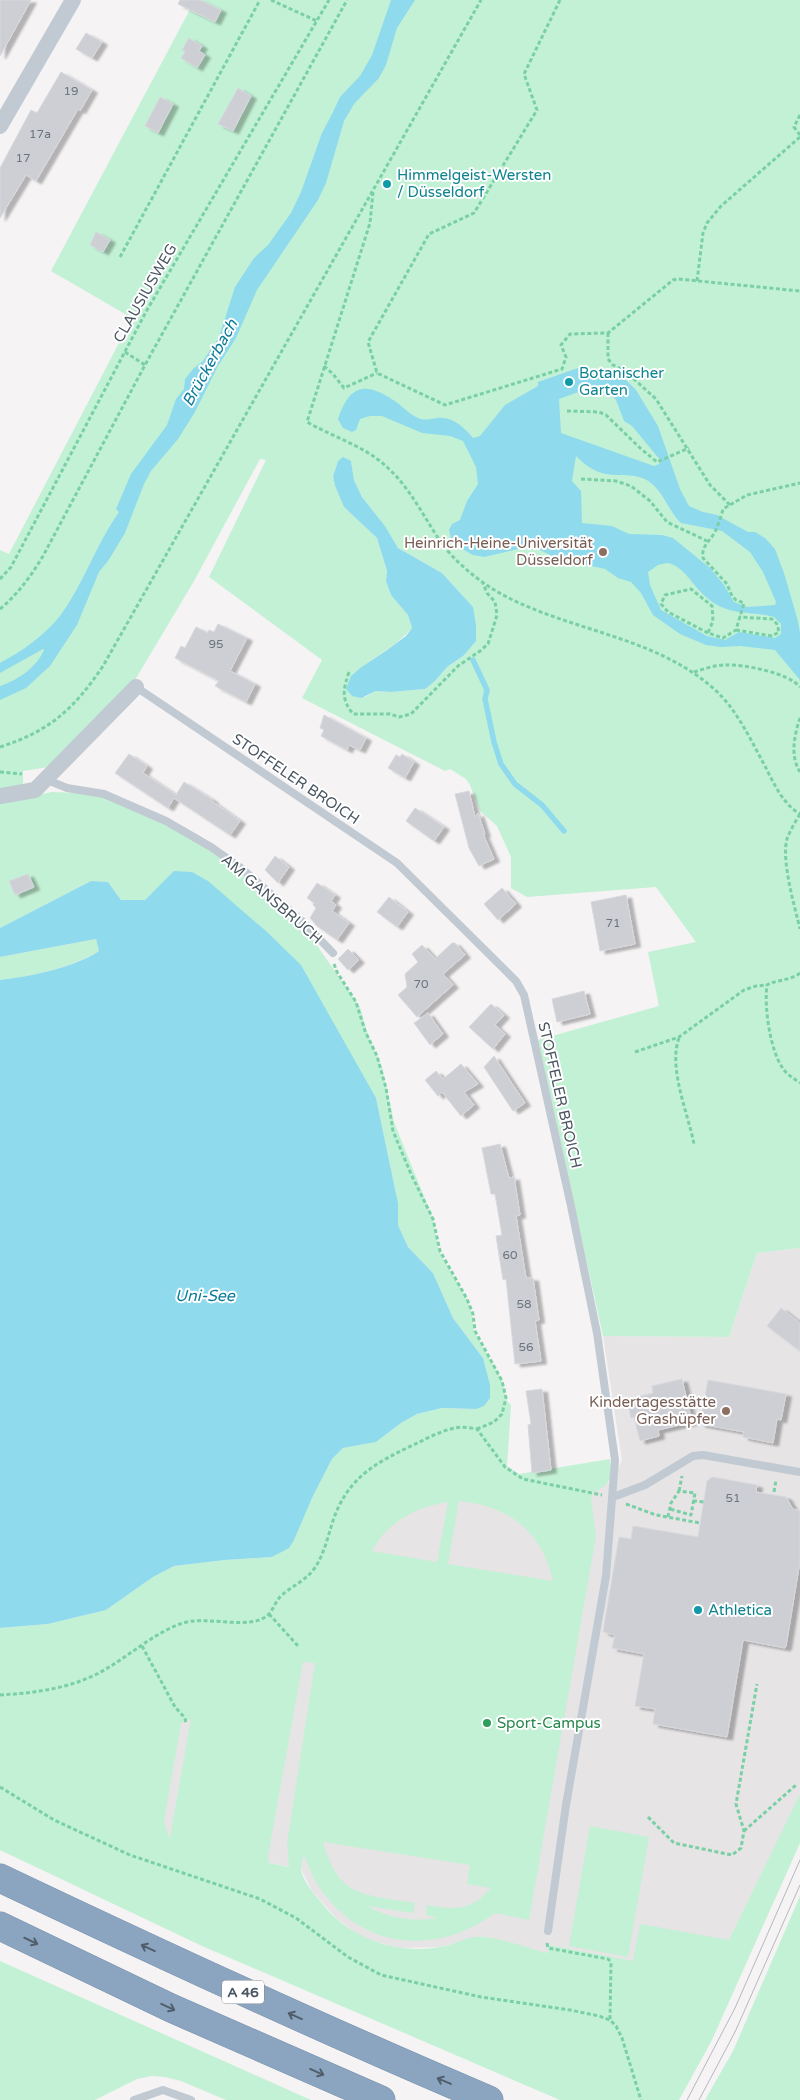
<svg xmlns="http://www.w3.org/2000/svg" width="800" height="2100" font-family="'Varela Round',sans-serif">
	<style>
		.education { fill: #e6e4e5 }
		.green { fill: #c3f1d5; fill-rule: evenodd }
		.water { fill: #90daee; fill-rule: evenodd }
		.lines { fill: none; stroke-linecap: round; stroke-linejoin: round }
		.stream { stroke: #90daee; stroke-width: 5.5 }
		.building { fill: #cdcfd5; stroke: #d7d9de; filter: url(#shadow) }
		.motorway-casing { stroke: #7690ad; stroke-width: 29 }
		.path { stroke: #7ad0a6; stroke-width: 3; stroke-dasharray: 4 2.5; stroke-linecap: butt }
		.service { stroke: #c1cad2; stroke-width: 8 }
		.minor { stroke: #c1cad2; stroke-width: 16 }
		.motorway { stroke: #8ba5c1; stroke-width: 28 }
		.tram { stroke: #b5b8bd; stroke-width: 1 }
		.oneway { stroke: #505e6b }
		.culture-dot { fill: #0f9aa8; stroke: #fff; stroke-width: 2 }
		.education-dot { fill: #8d6e63; stroke: #fff; stroke-width: 2 }
		.leisure-dot { fill: #2e9e5b; stroke: #fff; stroke-width: 2 }
		.labels { text-anchor: middle; dominant-baseline: central; stroke-width: 4; stroke-linejoin: round; paint-order: stroke }
		.number-label { font-size: 12px; fill: #6b747e }
		.shield { fill: #fff; stroke: #808990; stroke-width: 1 }
		.shield-label { font-size: 14px; font-weight: bold; fill: #4a5661 }
		.culture-label { font-size: 15px; fill: #0d838f; stroke: #fff; text-anchor: start }
		.street-label { font-size: 15px; fill: #4a5661; stroke: #fff }
		.education-label { font-size: 15px; fill: #785e54; stroke: #fff; text-anchor: end }
		.leisure-label { font-size: 15px; fill: #27864d; stroke: #fff; text-anchor: start }
		.water-label { font-size: 16px; font-style: italic; fill: #0c7c9b; stroke: #fff }
	</style>
	<defs>
		<filter id="shadow"><feDropShadow dx="5.5" dy="3" stdDeviation="1" flood-color="#0004"/></filter>
	</defs>
	<rect width="100%" height="100%" fill="#f5f3f3"/>
	<path class="education" d="M800,1248V1798L717,1964L644,1965L549,1945L547,1953L484,1937L440,1947L399,1948L370,1940L356,1933L337,1919L312,1891L301,1869L165,1843L85,1698L363,1505L594,1487L612,1482L622,1460L603,1336L729,1337L757,1253Z"/>
	<g class="green">
		<path d="M195,0H800V1248L757,1253L729,1337L603,1336L538,1040L659,1006L648,952L696,942L656,887L527,897L511,888V857L497,826L480,811L470,785L466,779L450,769L445,771L302,698L322,660L209,577L266,460L260,459L194,581L132,685L49,767L23,771V786L0,790V550L9,554L132,318L51,271ZM338,461H351L354,480L362,497L385,526L398,548L442,573L473,607L463,656L447,667L435,681L425,689L391,692L376,691L365,697L351,676C370,658 395,648 412,628L408,615L391,595L386,581L387,571L377,538L344,507L335,486L333,476Z"/>
		<path d="M52,792L82,793L107,798L165,822L211,848L299,920L311,937L360,1007L368,1035L382,1067L394,1122L433,1219L439,1251L467,1299L472,1314L474,1331L502,1380L507,1401L511,1405L507,1466L519,1474L610,1459C613,1480 611,1483 593,1493L591,1499L596,1536L529,1920L495,1913C440,1954 369,1951 325,1895C315,1883 310,1869 304,1855C303,1859 301,1866 301,1870C303,1881 314,1894 321,1902C348,1938 396,1955 440,1947C455,1945 468,1935 484,1937C504,1939 526,1948 547,1953L549,1945L633,1961L640,1924L729,1940L800,1794V1843L712,2040L679,2100H560L202,1946L0,1850V1628L48,1624L106,1610L153,1577L174,1566L225,1560L272,1557L312,1498L332,1459L343,1448L376,1442L401,1423L417,1414L442,1408L476,1409L483,1358L453,1318L433,1273L408,1247L398,1225V1203L376,1098L175,871L145,900H121L108,882L91,881L0,928V803ZM459,1501C509,1506 542,1531 553,1581L448,1564ZM448,1502L437,1562L372,1551C387,1522 416,1507 448,1502ZM303,1662L315,1663L287,1843L289,1867L269,1863L268,1856ZM191,1719L170,1837H169L164,1821L181,1723ZM323,1842L470,1865L467,1884L491,1888C471,1911 455,1910 427,1905L426,1915L438,1918C413,1922 390,1919 367,1906L413,1913L415,1903C364,1894 339,1899 323,1842Z"/>
		<path d="M96,939L99,951C73,967 31,977 0,980V957Z"/>
		<path d="M590,1826L649,1837L628,1957L569,1946Z"/>
		<path d="M800,1896V2100H705L733,2051Z"/>
		<path d="M0,1961L311,2100H226L181,2081L165,2077L152,2076L137,2079L95,2100H0Z"/>
	</g>
	<g class="water">
		<path d="M391,0H415L397,28L386,65L379,78L354,104L344,121L326,183L318,200L257,290L236,338L218,366L195,412L178,439L151,471L144,484L125,533L108,561L99,572L77,625L50,666L26,688L0,700V686C18,680 36,668 44,650L43,649L0,673V663C22,651 44,636 60,616C83,585 96,544 119,512L116,509L131,474L167,425L176,399L184,389L185,379L193,369L203,361L219,337L235,287L254,258L268,245L291,213L301,192L322,133L333,112L340,97L360,76L372,55Z"/>
		<path d="M578,368L595,374L606,373L623,377L636,390L658,426L680,489L689,506L703,512L717,515L748,532H755L765,538L775,549L784,573L798,621L800,633V680L775,650L740,646L721,647L706,645L680,634L653,615L641,593L631,582L618,578L605,569L559,559L531,546L484,557L473,555L464,550L451,538L449,530L452,524L460,520L467,501L478,484L476,467L463,441L450,436L422,433L382,416H370L360,419L356,430L352,432L343,428L338,419C351,380 369,383 399,404C405,409 411,415 418,418C425,421 430,419 437,418C452,416 464,427 473,438L480,436L505,405L538,386V382ZM598,385L607,388L616,400L624,421L632,426L661,461L659,464L654,466L561,433L559,399ZM576,456C584,464 594,472 606,474C622,477 637,472 651,483C664,493 669,512 681,523L722,531L750,552L763,572L776,602L775,605L747,607L734,602L724,585L710,568L673,538L662,535L629,534L612,526L582,523L581,491L572,481ZM667,563C683,565 693,586 705,596C728,617 747,610 774,617L781,624V634L775,638L739,632L725,640L707,636L661,610L650,585L648,572L658,565Z"/>
		<path d="M343,457L351,461L354,480L362,497L385,526L398,548L442,573L473,607L476,625V641L463,656L447,667L435,681L425,689L391,692L376,691L361,698L352,696L346,689L351,676L360,668L387,650L406,636L412,628L408,615L391,595L386,581L387,571L377,538L344,507L335,486L333,476L338,461Z"/>
		<path d="M174,871L192,872L208,881L266,931L301,965L376,1098L398,1203V1225L408,1247L433,1273L453,1318L483,1358L490,1385V1398L484,1406L476,1409L442,1408L417,1414L401,1423L376,1442L343,1448L332,1459L312,1498L294,1540L289,1548L272,1557L225,1560L174,1566L153,1577L106,1610L48,1624L0,1628V980C28,977 76,967 99,951L96,939L0,957V928L91,881L108,882L121,900H145Z"/>
	</g>
	<g class="lines">
		<path class="stream" d="M473,660L487,690L485,699L494,742L501,764L515,784L542,805L564,831"/>
	</g>
	<g class="building">
		<path d="M0,0H31L0,56Z"/>
		<path d="M180,0H200L221,10L215,22L178,4Z"/>
		<path d="M86,33L102,42L92,58L76,49Z"/>
		<path d="M189,38L202,46L199,51L205,55L197,68L181,58L185,52L182,50Z"/>
		<path d="M61,72L92,90L80,111L78,109L36,181L26,175L0,218V168L31,110L37,113Z"/>
		<path d="M238,88L251,96L233,131L218,124Z"/>
		<path d="M160,97L173,104L158,133L145,126Z"/>
		<path d="M96,232L110,240L103,252L90,245Z"/>
		<path d="M218,624L247,638L230,671L255,684L246,702L215,686L219,681L175,658L181,646L185,648L196,627L208,633L209,630L214,632Z"/>
		<path d="M324,715L366,738L360,750L349,745L347,750L321,736L324,730L320,728Z"/>
		<path d="M129,754L147,766L143,773L176,795L184,782L213,800L212,801L240,821L230,835L174,798L168,808L115,773Z"/>
		<path d="M402,754L414,762L405,778L388,768L396,755L400,757Z"/>
		<path d="M469,791L475,817L478,813L485,834H483L494,859L479,866L469,848L455,794Z"/>
		<path d="M415,808L444,827L434,841L406,821Z"/>
		<path d="M275,856L289,867L278,883L265,870Z"/>
		<path d="M28,874L34,887L15,895L9,881Z"/>
		<path d="M317,883L335,895L331,901L336,905L332,911L349,923L337,940L317,926L310,918L316,908L313,905L314,903L307,898Z"/>
		<path d="M502,888L516,904L498,920L484,904Z"/>
		<path d="M626,895L635,944L600,951L591,902Z"/>
		<path d="M389,897L408,912L397,927L377,912Z"/>
		<path d="M452,943H455L465,955L443,974L453,985L417,1017L398,995L407,987L405,974L418,962L412,954L422,945L435,959Z"/>
		<path d="M348,949L359,960L348,970L338,959Z"/>
		<path d="M584,991L590,1014L557,1022L552,999Z"/>
		<path d="M491,1004L504,1015L495,1025L505,1034L493,1049L469,1027Z"/>
		<path d="M428,1013L443,1034L430,1045L414,1023Z"/>
		<path d="M494,1056L525,1103L513,1111L484,1067Z"/>
		<path d="M461,1064L478,1084L464,1092L474,1105L461,1116L442,1092L438,1096L425,1080L436,1071L443,1079Z"/>
		<path d="M500,1144L509,1178L514,1177L520,1215L516,1216L526,1278H533L539,1320L535,1321L541,1361L515,1364L506,1279L503,1280L496,1236L502,1235L495,1194H491L482,1148Z"/>
		<path d="M781,1308L800,1323V1351L767,1326Z"/>
		<path d="M682,1379L692,1422L658,1430L659,1436L640,1441L634,1417L631,1418L627,1399L653,1393L652,1386Z"/>
		<path d="M708,1380L786,1394L781,1420L777,1419L773,1443L743,1437L744,1432L700,1424Z"/>
		<path d="M542,1389L551,1470L532,1473L528,1425L531,1424L526,1391Z"/>
		<path d="M712,1477L757,1485L756,1492L786,1497L793,1509L800,1511V1561L786,1646L785,1648L743,1640L727,1737L653,1724L655,1709L635,1706L644,1654L612,1648L615,1635L603,1632L619,1537L631,1539L633,1526L698,1537L707,1481Z"/>
	</g>
	<g class="lines">
		<defs>
			<g id="motorway">
				<path d="M0,1878C162,1955 324,2030 489,2100"/>
				<path d="M0,1926L171,2008L381,2100"/>
			</g>
		</defs>
		<use href="#motorway" class="motorway-casing"/>
		<g class="path">
			<path d="M271,0L317,21"/>
			<path d="M560,0L524,74L537,110L474,213L429,234L368,342L377,373L445,405L562,369L566,357L561,345L570,334L608,333L673,280L678,279L800,291"/>
			<path d="M800,115L794,127L800,135"/>
			<path d="M373,192L370,223L307,422C335,438 365,446 388,468C412,490 425,520 443,545C455,561 474,577 491,588C561,631 650,633 713,688C737,709 750,739 765,766C774,784 783,804 800,814"/>
			<path d="M120,257L260,0"/>
			<path d="M697,281L703,233L707,223L721,206L800,137"/>
			<path d="M608,333V359L613,365L625,371L656,399L710,485L730,505"/>
			<path d="M125,352L145,365"/>
			<path d="M324,366L333,374L344,388L377,373"/>
			<path d="M567,411L599,412L606,415L640,448L657,462L689,448"/>
			<path d="M581,479L616,481L631,486L650,501L667,522L707,541"/>
			<path d="M0,579L11,567L147,310L329,0"/>
			<path d="M0,609C18,594 31,576 43,556L145,365L347,0"/>
			<path d="M736,630L772,636L779,632L777,624L772,619L739,617"/>
			<path d="M708,633L668,612L661,604L665,595L691,589L712,606L713,621L708,633L723,638L736,630L744,603L736,600L732,596L727,584L703,558C701,546 710,541 715,532C718,525 721,517 723,509L747,495L800,483"/>
			<path d="M349,672C343,690 341,699 353,714H390L399,717L411,714L458,666L480,651L488,644L497,615L495,602L487,593L483,583"/>
			<path d="M694,672C704,669 715,665 725,665C743,664 789,673 800,687"/>
			<path d="M800,718C794,736 790,756 800,772"/>
			<path d="M0,747C50,731 74,709 103,666L481,0"/>
			<path d="M0,772L22,774"/>
			<path d="M800,814C795,822 790,831 787,839C781,860 795,908 800,929"/>
			<path d="M334,964L337,972L356,1002L365,1031L377,1056L386,1088L393,1131L411,1174L433,1219L440,1251L467,1299L473,1314L475,1331L502,1381L506,1398L502,1414L494,1422L477,1429"/>
			<path d="M800,973C790,981 778,979 767,985C764,1007 770,1049 782,1067C786,1074 793,1078 800,1083"/>
			<path d="M679,1038C668,1068 688,1113 694,1144"/>
			<path d="M635,1052L679,1037L744,990L756,986L767,985"/>
			<path d="M679,1491L682,1476"/>
			<path d="M774,1492L776,1480"/>
			<path d="M693,1501L704,1502"/>
			<path d="M626,1504L656,1515L700,1523"/>
			<path d="M668,1517L671,1503L679,1491L695,1493L691,1515L670,1509"/>
			<path d="M269,1614L298,1646"/>
			<path d="M142,1646L175,1707L185,1718L186,1724"/>
			<path d="M0,1695C36,1693 74,1688 106,1669C130,1655 153,1634 180,1624C204,1614 252,1632 269,1614C274,1608 276,1600 282,1595C292,1586 305,1581 314,1569C327,1551 329,1526 339,1506C355,1473 382,1460 413,1445C426,1439 440,1431 455,1428C462,1426 470,1428 477,1429L505,1467L523,1479L602,1495"/>
			<path d="M0,1787L54,1820L130,1855L260,1899L296,1918L348,1957L381,1975L481,1997L570,2010L599,2016L610,2020L616,2026L622,2038L641,2100"/>
			<path d="M648,1817L674,1843L732,1855L741,1848L744,1831L736,1804L757,1684"/>
			<path d="M744,1831L796,1785"/>
			<path d="M547,1943L548,1948L608,1959L611,1962L610,2020"/>
		</g>
		<g class="service">
			<path d="M136,687L397,863L506,971L516,981L524,995L571,1206L597,1333L615,1460L606,1576L566,1805L548,1931"/>
			<path d="M45,779L67,788L104,794L166,821L211,847L241,868L302,921L333,953"/>
			<path d="M613,1497L645,1485L693,1456L703,1455L800,1472"/>
			<path d="M134,2100L163,2090L191,2100"/>
		</g>
		<g class="minor">
			<path d="M0,126L73,0"/>
			<path d="M0,796L35,790L136,687"/>
		</g>
		<use href="#motorway" class="motorway"/>
		<g class="tram">
			<path d="M687,2100L735,2008L800,1860"/>
			<path d="M699,2100L735,2032L800,1885"/>
		</g>
	</g>
	<defs><path id="oneway-shaft" d="M-6 0H5M1.5-3L5.5 0L1.5 3" fill="none" stroke-width="1.6" stroke-linecap="round" stroke-linejoin="round" transform="scale(1.25)"/></defs>
	<g class="oneway">
		<use href="#oneway-shaft" transform="translate(31 1941) rotate(26)"/>
		<use href="#oneway-shaft" transform="translate(148 1948) rotate(-155)"/>
		<use href="#oneway-shaft" transform="translate(168 2007) rotate(25)"/>
		<use href="#oneway-shaft" transform="translate(295 2016) rotate(-156)"/>
		<use href="#oneway-shaft" transform="translate(317 2072) rotate(24)"/>
		<use href="#oneway-shaft" transform="translate(444 2081) rotate(-157)"/>
	</g>
	<g class="culture-dot">
		<circle cx="387" cy="184" r="5"/>
		<circle cx="569" cy="382" r="5"/>
		<circle cx="698" cy="1610" r="5"/>
	</g>
	<g class="education-dot">
		<circle cx="603" cy="552" r="5"/>
		<circle cx="726" cy="1411" r="5"/>
	</g>
	<circle class="leisure-dot" cx="487" cy="1723" r="5"/>
	<g class="labels">
		<g class="number-label">
			<text x="71" y="91">19</text>
			<text x="40" y="134">17a</text>
			<text x="23" y="158">17</text>
			<text x="216" y="644">95</text>
			<text x="613" y="923">71</text>
			<text x="421" y="984">70</text>
			<text x="510" y="1255">60</text>
			<text x="524" y="1304">58</text>
			<text x="526" y="1347">56</text>
			<text x="733" y="1498">51</text>
		</g>
		<rect class="shield" x="222" y="1980.5" width="42" height="23" rx="4"/>
		<g class="shield-label">
			<text x="243" y="1992">A 46</text>
		</g>
		<g class="culture-label">
			<text x="397" y="175">Himmelgeist-Wersten<tspan x="397" dy="17">/ Düsseldorf</tspan></text>
			<text x="579" y="373">Botanischer<tspan x="579" dy="17">Garten</tspan></text>
			<text x="708" y="1610">Athletica</text>
		</g>
		<g class="street-label">
			<text transform="translate(145 293) rotate(-60)">CLAUSIUSWEG</text>
			<text transform="translate(296 779) rotate(34)">STOFFELER BROICH</text>
			<text transform="translate(272 899) rotate(41)">AM GANSBRUCH</text>
			<text transform="translate(560 1095) rotate(77)">STOFFELER BROICH</text>
		</g>
		<g class="education-label">
			<text x="593" y="543">Heinrich-Heine-Universität<tspan x="593" dy="17">Düsseldorf</tspan></text>
			<text x="716" y="1402">Kindertagesstätte<tspan x="716" dy="17">Grashüpfer</tspan></text>
		</g>
		<g class="leisure-label">
			<text x="497" y="1723">Sport-Campus</text>
		</g>
		<g class="water-label">
			<text transform="translate(210 363) rotate(-61)">Brückerbach</text>
			<text x="205" y="1296">Uni-See</text>
		</g>
	</g>
</svg>
